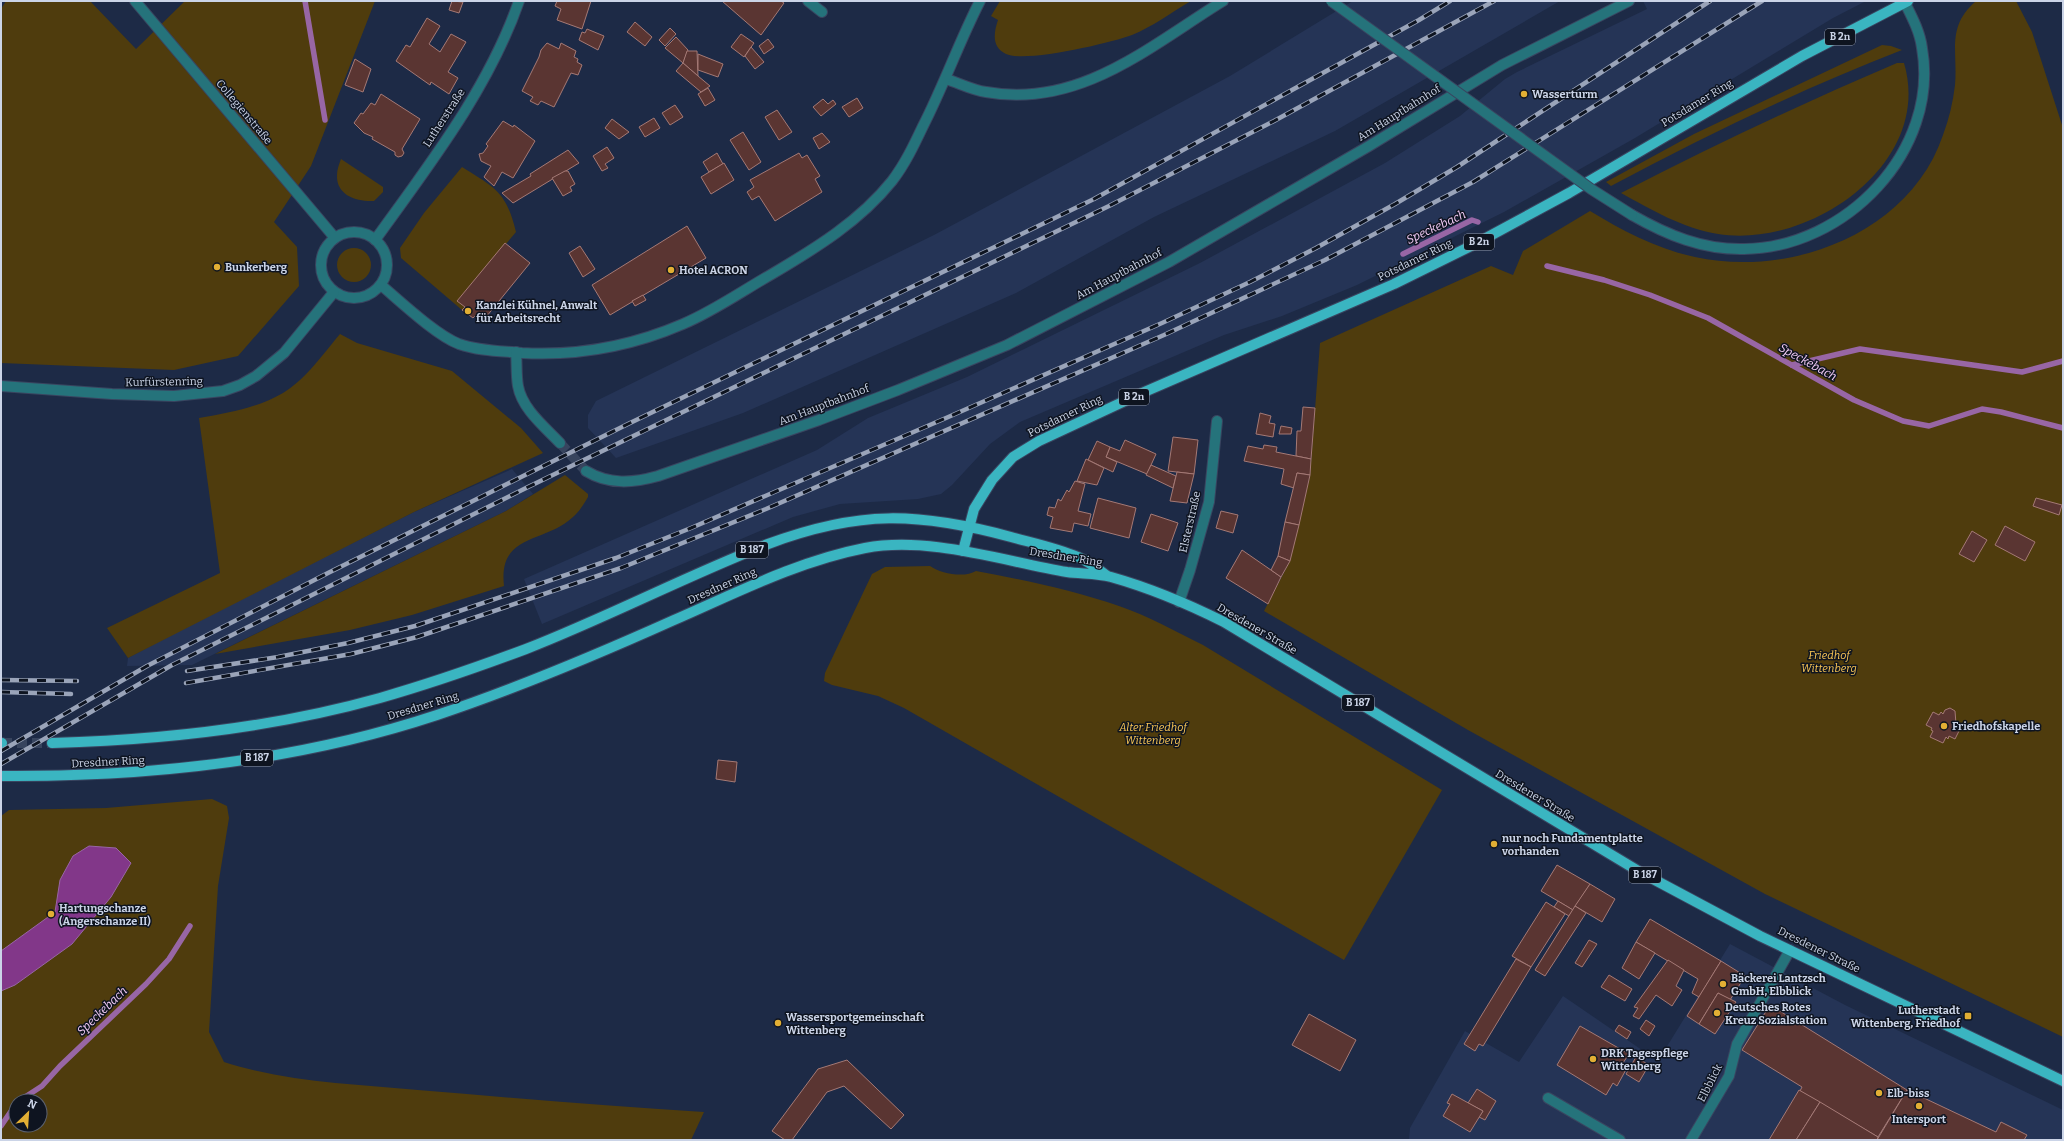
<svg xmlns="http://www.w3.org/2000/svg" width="2064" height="1141" font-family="Bitter,serif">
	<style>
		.built { fill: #253456 }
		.green { fill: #4f3c0d; fill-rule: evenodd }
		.water { fill: #823789; stroke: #9866a5 }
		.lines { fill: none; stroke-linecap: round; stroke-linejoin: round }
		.stream { stroke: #9866a5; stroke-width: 5.5 }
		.building { fill: #5a3532; stroke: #a47975 }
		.minor-tunnel { stroke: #37445e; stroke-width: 10; stroke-dasharray: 10 5; stroke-linecap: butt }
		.major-tunnel { stroke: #37445e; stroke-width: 10; stroke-dasharray: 10 5; stroke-linecap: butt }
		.minor-casing { stroke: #394560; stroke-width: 12 }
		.major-casing { stroke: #394560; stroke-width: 12 }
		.minor { stroke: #25737b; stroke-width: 10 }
		.major { stroke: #3ab5c1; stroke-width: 10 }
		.rail-casing { stroke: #9aa4b9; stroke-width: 4.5 }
		.rail { stroke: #0e1420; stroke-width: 3; stroke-dasharray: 9; stroke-linecap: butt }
		.minor-bridge-casing { stroke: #394560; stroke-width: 12; stroke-linecap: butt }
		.minor-bridge { stroke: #25737b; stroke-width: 10 }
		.poi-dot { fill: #e2af34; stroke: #0e1420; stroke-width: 1.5 }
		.labels { text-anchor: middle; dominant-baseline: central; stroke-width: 3; stroke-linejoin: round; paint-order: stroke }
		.shield { fill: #0e1420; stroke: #929aab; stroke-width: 1 }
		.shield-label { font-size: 10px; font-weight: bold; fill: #cbd4e7 }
		.poi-label { font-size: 11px; font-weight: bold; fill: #cbd4e7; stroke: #0e1420; text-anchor: start }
		.street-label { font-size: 11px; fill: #cbd4e7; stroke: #0e1420 }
		.park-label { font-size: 11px; font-style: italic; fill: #fcc855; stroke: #0e1420 }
		.water-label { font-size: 12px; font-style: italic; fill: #f6cef9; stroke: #0e1420 }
	</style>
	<rect width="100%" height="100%" fill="#1d2a46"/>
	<g class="built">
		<path d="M1353,1H1560L1335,131L1154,217L1016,293L743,413L616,458L588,428V415L596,401L934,235L1230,76Z"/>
		<path d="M1643,1H1866L1833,18L1635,138L1504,212L1357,285L1282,316L1224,335L1020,422L990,444L952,485L941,494L918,499L840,504L793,517L542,624L524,579L817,450L868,418L967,377L1200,263L1385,163L1460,116L1505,79L1517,72L1647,9Z"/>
		<path d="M512,469L533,494L506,511L192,665L127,666L128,658L201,619L414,512Z"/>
		<path d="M1730,944L1845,1005L2063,1110V1140H1409L1410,1128L1465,1031L1519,1062L1563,996L1658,1061Z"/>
	</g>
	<g class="green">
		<path d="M6,1H90L136,49L185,1H375L311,166L274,222L297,247L299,286L238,356L174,370L1,363V9Z"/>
		<path d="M1000,1H1191C1172,12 1152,27 1132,35C1111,43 1025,63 1006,54C991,47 994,32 998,20L991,16Z"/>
		<path d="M1976,1H2016L2032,32L2063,128V1037L1765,894L1468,730L1264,611L1290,561L1310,476L1320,343L1491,266L1513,275L1523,251L1590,211C1623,231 1657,249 1695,257C1791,278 1910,233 1943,135C1949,119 1953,102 1955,85C1958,51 1946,27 1976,1Z"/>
		<path d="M1882,45L1891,46L1902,50C1802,89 1706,135 1611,186L1606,182L1694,134Z"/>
		<path d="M1897,63H1904C1934,164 1809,249 1718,234C1682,228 1652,210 1621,193C1712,146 1803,103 1897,63Z"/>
		<path d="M341,159L383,187V192L374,201C358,202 336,196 337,175C337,170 339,164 341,159Z"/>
		<path d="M462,167C495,188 506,191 516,232L458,301L465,307L462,310L401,258L400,248L424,213Z"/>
		<circle cx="354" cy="265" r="17"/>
		<path d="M340,334L357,343L452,371L521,428L543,453L414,512L128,658L107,628L220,573L199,418C228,413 257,408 283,393C306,379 323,354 340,334Z"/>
		<path d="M565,475L588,494V497C584,504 579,512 573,517C544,544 498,533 504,586L412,615L350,630L215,654L506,511Z"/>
		<path d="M930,566C941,574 965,578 976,571C1025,580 1073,590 1119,606C1148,616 1175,631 1203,645L1442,790L1344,960L904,708L878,696L832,685L824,681L825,673L872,574L885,567Z"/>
		<path d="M212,799L227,806L229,818L218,886L209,1032L224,1062C286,1082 353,1084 418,1090C513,1098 609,1106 704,1112L691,1140H1V816L9,810L106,808ZM16,1101H40V1125H16Z"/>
	</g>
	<path class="water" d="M89,846L116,848L131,863L111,897L72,944L15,985L1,991V951L55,912L60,880L73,856Z"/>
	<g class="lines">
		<g class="stream">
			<path d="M305,1L325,120"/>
			<path d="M1403,254L1472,220L1478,222"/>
			<path d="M1547,266L1604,280L1650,295L1708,318L1854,400L1903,421L1929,426L1982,409L2001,412L2063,428"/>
			<path d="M1792,365L1860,349L2022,372L2063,361"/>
			<path d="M19,1101L42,1086L60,1066L146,984L169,959L190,926"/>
			<path d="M1,1126L16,1104"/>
		</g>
	</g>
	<g class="building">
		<path d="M452,1L463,2L459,13L449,10Z"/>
		<path d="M557,1H591L582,29L557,20L561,9L555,6Z"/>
		<path d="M722,1H781L784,3L761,35Z"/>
		<path d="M427,18L440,26L429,44L440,52L451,34L466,42L448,72L458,78L449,94L431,82L430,85L396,61L406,45L410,47Z"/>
		<path d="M635,22L652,37L645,46L627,32Z"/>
		<path d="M670,28L676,34L665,46L659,40Z"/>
		<path d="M587,29L604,36L598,50L579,40L582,32L585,33Z"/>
		<path d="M741,34L754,43L744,57L731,47Z"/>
		<path d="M676,37L688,50L683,63L665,48Z"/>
		<path d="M768,39L774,47L764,54L759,46Z"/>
		<path d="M547,43L559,49L561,43L576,51L574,57L578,59L577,62L582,65L578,75L571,73L554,107L541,101L538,105L530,101L533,97L522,91L539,57L541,50Z"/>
		<path d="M751,47L764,62L755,69L745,56Z"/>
		<path d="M687,51H697L698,76L683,63Z"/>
		<path d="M698,54L723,64L718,77L698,70Z"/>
		<path d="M355,59L371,69L363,92L345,85Z"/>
		<path d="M683,63L698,76L710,86L701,92L676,71Z"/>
		<path d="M708,88L715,100L705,106L698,94Z"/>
		<path d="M381,94L420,119L402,149L404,153L402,156L398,157L395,155V152L372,139L373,137L364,133L354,123L361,113L363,114L371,103L375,105Z"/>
		<path d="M857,98L863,108L849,117L842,107Z"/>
		<path d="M823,99L828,104L833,100L836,104L821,116L813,107Z"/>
		<path d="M675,105L683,117L670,125L662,113Z"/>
		<path d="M777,110L792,132L779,140L765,117Z"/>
		<path d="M654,118L660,128L645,137L639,127Z"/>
		<path d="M612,119L629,132L619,139L605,128Z"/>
		<path d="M503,121L513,127L514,125L535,141L513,178L502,172L494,186L484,177L491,166L481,161L479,154L483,153L488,146L486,144Z"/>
		<path d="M743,132L761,162L749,170L730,140Z"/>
		<path d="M822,133L830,142L819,149L813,138Z"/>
		<path d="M607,147L614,158L605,164L608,168L602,171L593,156Z"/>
		<path d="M568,150L579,163L513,203L502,193L531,176L530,174Z"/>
		<path d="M717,153L723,164L709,172L703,162Z"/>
		<path d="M799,153L802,158L807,155L820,176L815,179L822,192L775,221L759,196L752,200L747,192L754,187L750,180Z"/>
		<path d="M724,163L734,180L711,194L701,177Z"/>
		<path d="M565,171H568L575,184L570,187L572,191L563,196L552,178Z"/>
		<path d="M687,226L706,258L610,315L592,285Z"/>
		<path d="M505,243L530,263L482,322L475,316L473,318L462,310L465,307L457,301Z"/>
		<path d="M580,246L595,269L583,277L569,253Z"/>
		<path d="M643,295L646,300L635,306L632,301Z"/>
		<path d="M1303,407L1315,408L1311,459L1296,456L1297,431H1301Z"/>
		<path d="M1260,413L1271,416L1269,423L1275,424L1273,437L1256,434Z"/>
		<path d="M1281,426L1292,428L1291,434H1279Z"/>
		<path d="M1173,437L1198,440L1194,474L1168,471Z"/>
		<path d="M1125,440L1156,454L1147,474L1106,457L1110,447L1120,451Z"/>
		<path d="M1097,441L1110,447L1106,457L1117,462L1113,472L1088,460Z"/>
		<path d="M1264,445L1277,447L1276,452L1311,459L1310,475L1297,473L1294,488L1281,484L1284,469L1244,461L1248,446L1263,449Z"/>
		<path d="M1086,459L1104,468L1097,485L1077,481Z"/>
		<path d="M1151,465L1176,476L1173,488L1146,475Z"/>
		<path d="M1177,472L1194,474L1187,503L1170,501Z"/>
		<path d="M1297,473L1310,475L1299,525L1285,522Z"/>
		<path d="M1075,481L1085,484L1078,511L1091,514L1088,526L1074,523L1072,532L1050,528L1053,517L1047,515L1049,507L1055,508L1058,499L1061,501L1067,490L1069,492Z"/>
		<path d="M1098,498L1136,508L1129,538L1090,528Z"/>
		<path d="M2036,498L2062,505L2059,515L2033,506Z"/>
		<path d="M1221,511L1238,515L1233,533L1216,528Z"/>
		<path d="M1151,514L1178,523L1168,551L1141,542Z"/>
		<path d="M1285,522L1299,525L1290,561L1278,556Z"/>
		<path d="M2005,526L2035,542L2025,561L1995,545Z"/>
		<path d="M1972,531L1987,540L1974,562L1959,554Z"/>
		<path d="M1242,550L1281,577L1268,604L1226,578Z"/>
		<path d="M1278,556L1290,561L1281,577L1271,570Z"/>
		<path d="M1950,708L1955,711L1956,724L1961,727L1955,739L1949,736L1948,739L1946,737L1943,743L1930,737L1933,731L1931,730L1932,728L1926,725L1933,712L1939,715L1941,712L1943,714L1945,710Z"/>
		<path d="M718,760L737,762L735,782L716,779Z"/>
		<path d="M1557,865L1590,884L1573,910L1541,891Z"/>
		<path d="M1590,884L1615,899L1602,922L1575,906Z"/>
		<path d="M1558,901L1573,910L1569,916L1554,907Z"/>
		<path d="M1546,902L1565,914L1531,967L1512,956Z"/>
		<path d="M1575,906L1586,913L1545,976L1535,970Z"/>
		<path d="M1650,919L1721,961L1699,997L1692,993L1698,979L1636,942Z"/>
		<path d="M1589,940L1597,944L1582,967L1575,963Z"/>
		<path d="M1636,942L1655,953L1639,979L1622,968Z"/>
		<path d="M1516,959L1531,967L1483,1046L1479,1044L1475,1051L1464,1044Z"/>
		<path d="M1668,960L1684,970L1676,986L1682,990L1672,1006L1656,995L1639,1019L1633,1016L1638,1008L1634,1007Z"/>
		<path d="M1721,961L1745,976L1730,1000L1718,993L1699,1024L1687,1016Z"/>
		<path d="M1609,975L1632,989L1625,1001L1601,987Z"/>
		<path d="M1718,993L1736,1002L1715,1034L1699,1024Z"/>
		<path d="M1770,1005L1907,1090L1878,1137L1800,1091L1802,1087L1742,1050Z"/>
		<path d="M1309,1014L1356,1040L1340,1071L1292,1045Z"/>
		<path d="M1646,1020L1655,1026L1649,1036L1640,1029Z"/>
		<path d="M1619,1025L1631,1032L1627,1039L1615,1031Z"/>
		<path d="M1580,1026L1629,1054L1623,1063L1628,1066L1617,1086L1613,1083L1606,1095L1557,1065Z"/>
		<path d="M1636,1057L1649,1065L1639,1082L1626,1074Z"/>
		<path d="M847,1060L904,1115L891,1129L844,1086L827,1092L792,1140H785L772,1131L818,1069Z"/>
		<path d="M1477,1089L1496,1101L1485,1120L1479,1117L1483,1111L1468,1103Z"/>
		<path d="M1799,1090L1820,1102L1796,1140H1769Z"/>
		<path d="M1907,1090L1996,1132L2001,1122L2027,1135L2024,1140H1877Z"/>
		<path d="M1452,1094L1483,1111L1470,1132L1443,1116L1450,1104L1447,1103Z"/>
		<path d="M1820,1102L1878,1137L1877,1140H1796Z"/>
	</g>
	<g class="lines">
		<path class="minor-tunnel" d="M560,443L586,471"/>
		<path class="major-tunnel" d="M2,743H52"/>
		<defs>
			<g id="minor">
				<path d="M135,1L335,238"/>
				<path d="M808,1L822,12"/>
				<path d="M946,79C959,83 972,90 986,92C1079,109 1150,46 1223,1"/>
				<path d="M1632,215C1667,235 1703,250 1744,249C1845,248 1940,151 1922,48C1920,32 1912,17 1905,3"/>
				<circle cx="354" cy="265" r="33"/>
				<path d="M375,240C429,165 489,88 519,1"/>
				<path d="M381,285C401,302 436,335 459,344C479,351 501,351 522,353C576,356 632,346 683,324C714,311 742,291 772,274C816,248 860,221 892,181C905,164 914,145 923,126C944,85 959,42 980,1"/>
				<path d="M516,352C517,363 516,375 518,386C522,409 545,427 560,443"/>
				<path d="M1,386L112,394L174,396L223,391L240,385L256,376L284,353L334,292"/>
				<path d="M586,471C609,485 633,483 658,476L819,420L898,390L1007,345L1169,262L1369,146L1502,65L1629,1"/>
				<path d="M1179,602L1190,570L1209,502L1217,421"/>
				<path d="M1548,1098L1620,1140"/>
				<path d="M1691,1140L1729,1076L1737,1044L1790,950"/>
			</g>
			<g id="major">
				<path d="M963,551L974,509L992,480L1013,457L1039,441L1142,393L1394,284L1475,244L1569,193L1802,56L1908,1"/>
				<path d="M1,743H2"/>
				<path d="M52,743C162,740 273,728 380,698C429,684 478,667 526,649C608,617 686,576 768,544C859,510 918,512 1011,537C1033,543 1057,548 1078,557C1088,561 1098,569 1106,575"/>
				<path d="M3,776C149,777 298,761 437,715C518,688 596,655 674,620C736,593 798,561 865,548C929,536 1003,561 1067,572C1081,574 1097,573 1111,577C1150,588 1188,604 1224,622L1640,872L1760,936L2063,1081"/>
			</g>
		</defs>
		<use href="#minor" class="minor-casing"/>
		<use href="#major" class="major-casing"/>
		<use href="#minor" class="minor"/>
		<use href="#major" class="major"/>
		<defs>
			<g id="rail">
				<path d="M187,671L278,657L348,643L415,626L616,558L691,528L946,418L1162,323L1250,282L1316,248L1395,204L1457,167L1710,1"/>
				<path d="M1,680L77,681"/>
				<path d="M186,683L351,654L417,637L621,568L766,509L1164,335L1325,260L1473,182L1762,1"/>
				<path d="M1,692L71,694"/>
				<path d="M1,751L147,666L328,573L630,423L1094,199L1419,20L1450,1"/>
				<path d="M1,764L172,665L528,487L1109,206L1274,121L1494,1"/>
			</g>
		</defs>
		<use href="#rail" class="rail-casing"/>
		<use href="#rail" class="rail"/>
		<defs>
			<path id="minor-bridge" d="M1331,1L1591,189L1632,215"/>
		</defs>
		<use href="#minor-bridge" class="minor-bridge-casing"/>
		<use href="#minor-bridge" class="minor-bridge"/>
	</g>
	<g class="poi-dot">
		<circle cx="1524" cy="94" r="4"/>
		<circle cx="217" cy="267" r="4"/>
		<circle cx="671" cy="270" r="4"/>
		<circle cx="468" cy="311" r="4"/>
		<circle cx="1944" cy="726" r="4"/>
		<circle cx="1494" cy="844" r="4"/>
		<circle cx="51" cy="914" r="4"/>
		<circle cx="1723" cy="984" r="4"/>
		<circle cx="1717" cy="1013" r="4"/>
		<rect x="1964" y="1012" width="8" height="8" rx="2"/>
		<circle cx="778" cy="1023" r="4"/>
		<circle cx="1593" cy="1059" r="4"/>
		<circle cx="1879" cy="1093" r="4"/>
		<circle cx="1919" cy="1106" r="4"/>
	</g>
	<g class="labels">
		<g class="shield">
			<rect x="1825" y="29" width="30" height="16" rx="3"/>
			<rect x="1464" y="234" width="30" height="16" rx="3"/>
			<rect x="1119" y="389" width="30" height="16" rx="3"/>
			<rect x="736" y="542" width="32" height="16" rx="3"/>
			<rect x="1342" y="695" width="32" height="16" rx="3"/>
			<rect x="241" y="750" width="32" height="16" rx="3"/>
			<rect x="1629" y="867" width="32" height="16" rx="3"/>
		</g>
		<g class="shield-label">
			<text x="1840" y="37">B 2n</text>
			<text x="1479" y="242">B 2n</text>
			<text x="1134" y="397">B 2n</text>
			<text x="752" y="550">B 187</text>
			<text x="1358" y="703">B 187</text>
			<text x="257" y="758">B 187</text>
			<text x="1645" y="875">B 187</text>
		</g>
		<g class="poi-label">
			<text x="1532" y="94">Wasserturm</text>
			<text x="225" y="267">Bunkerberg</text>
			<text x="679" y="270">Hotel ACRON</text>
			<text x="476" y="305">Kanzlei Kühnel, Anwalt<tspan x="476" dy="13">für Arbeitsrecht</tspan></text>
			<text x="1952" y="726">Friedhofskapelle</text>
			<text x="1502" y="838">nur noch Fundamentplatte<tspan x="1502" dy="13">vorhanden</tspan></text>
			<text x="59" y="908">Hartungschanze<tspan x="59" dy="13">(Angerschanze II)</tspan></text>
			<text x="1731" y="978">Bäckerei Lantzsch<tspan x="1731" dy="13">GmbH, Elbblick</tspan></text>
			<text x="1725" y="1007">Deutsches Rotes<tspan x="1725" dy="13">Kreuz Sozialstation</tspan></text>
			<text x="1960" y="1010" text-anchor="end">Lutherstadt<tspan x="1960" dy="13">Wittenberg, Friedhof</tspan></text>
			<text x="786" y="1017">Wassersportgemeinschaft<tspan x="786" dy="13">Wittenberg</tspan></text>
			<text x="1601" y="1053">DRK Tagespflege<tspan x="1601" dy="13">Wittenberg</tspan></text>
			<text x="1887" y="1093">Elb-biss</text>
			<text x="1919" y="1119" text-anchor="middle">Intersport</text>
		</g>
		<g class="street-label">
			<text transform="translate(1697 103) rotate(-31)">Potsdamer Ring</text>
			<text transform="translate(244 112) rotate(50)">Collegienstraße</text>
			<text transform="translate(1399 113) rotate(-32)">Am Hauptbahnhof</text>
			<text transform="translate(444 118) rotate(-57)">Lutherstraße</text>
			<text transform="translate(1415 260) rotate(-26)">Potsdamer Ring</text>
			<text transform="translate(1119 274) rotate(-28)">Am Hauptbahnhof</text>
			<text transform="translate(164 382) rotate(-1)">Kurfürstenring</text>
			<text transform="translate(824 405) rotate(-21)">Am Hauptbahnhof</text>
			<text transform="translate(1065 416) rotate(-26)">Potsdamer Ring</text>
			<text transform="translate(1190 522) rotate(-77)">Elsterstraße</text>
			<text transform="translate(1066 557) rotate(9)">Dresdner Ring</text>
			<text transform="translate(722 586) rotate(-24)">Dresdner Ring</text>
			<text transform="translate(1257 629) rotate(30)">Dresdener Straße</text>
			<text transform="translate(423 706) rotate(-17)">Dresdner Ring</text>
			<text transform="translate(108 762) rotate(-3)">Dresdner Ring</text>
			<text transform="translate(1535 796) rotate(31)">Dresdener Straße</text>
			<text transform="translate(1819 950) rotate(26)">Dresdener Straße</text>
			<text transform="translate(1710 1083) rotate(-63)">Elbblick</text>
		</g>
		<g class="park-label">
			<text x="1829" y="655">Friedhof<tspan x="1829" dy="13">Wittenberg</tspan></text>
			<text x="1153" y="727">Alter Friedhof<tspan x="1153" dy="13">Wittenberg</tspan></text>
		</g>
		<g class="water-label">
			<text transform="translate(1436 227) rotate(-25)">Speckebach</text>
			<text transform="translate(1808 362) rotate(29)">Speckebach</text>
			<text transform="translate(102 1011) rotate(-44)">Speckebach</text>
		</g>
	</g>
	<rect width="2064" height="1141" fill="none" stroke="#cbd4e7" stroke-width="4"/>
	<g transform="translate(28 1113) rotate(25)"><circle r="19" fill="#0e1420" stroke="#5a6170"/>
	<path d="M0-3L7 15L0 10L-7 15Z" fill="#e2af34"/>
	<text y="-6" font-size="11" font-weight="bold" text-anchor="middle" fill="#cbd4e7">N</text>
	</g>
</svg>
